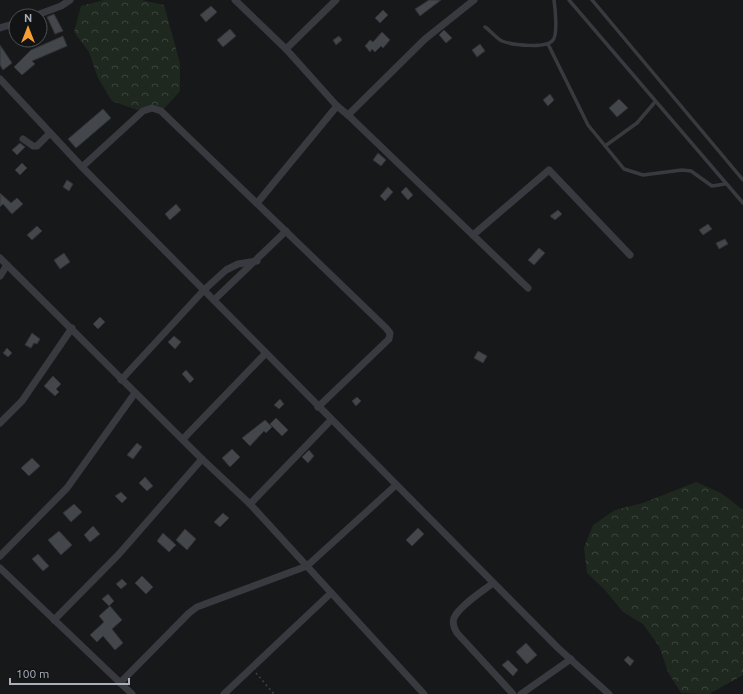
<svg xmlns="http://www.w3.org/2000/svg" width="743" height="694" font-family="Ubuntu,sans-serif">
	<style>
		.forest { fill: url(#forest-crowns) }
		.building { fill: #43464a; stroke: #313236 }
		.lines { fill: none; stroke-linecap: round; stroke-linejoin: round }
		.path { stroke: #3e4146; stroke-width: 1.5; stroke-dasharray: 2 3; stroke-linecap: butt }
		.service { stroke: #383a3f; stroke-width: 3.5 }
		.minor { stroke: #383a3f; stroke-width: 7 }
	</style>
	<defs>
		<pattern id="forest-crowns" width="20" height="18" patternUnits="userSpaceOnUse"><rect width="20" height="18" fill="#1f281f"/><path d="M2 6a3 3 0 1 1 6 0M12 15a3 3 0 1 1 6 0" fill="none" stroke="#3d453d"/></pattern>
	</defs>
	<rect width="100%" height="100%" fill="#17181a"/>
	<g class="forest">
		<path d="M104,0H141L164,5L180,63V91L162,111L137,110L112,101L98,78L89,52L74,32L81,6Z"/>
		<path d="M696,482L721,493L743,510V675L709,694L681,693L668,672L659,646L643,624L623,612L605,590L587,573L584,548L593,525L615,510L643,503Z"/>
	</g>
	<g class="building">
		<path d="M429,0H441L420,16L415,9Z"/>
		<path d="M211,6L217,12L206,22L200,15Z"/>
		<path d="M383,10L388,15L380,23L375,18Z"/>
		<path d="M54,14L63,31L55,34L47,17Z"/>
		<path d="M230,29L236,36L223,47L217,40Z"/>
		<path d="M444,30L452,38L446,43L439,35Z"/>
		<path d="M382,32L390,40L383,48L381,46L375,52L372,49L370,52L365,46L370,40L373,42Z"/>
		<path d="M63,36L67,46L32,61L35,64L22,75L14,67L31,50Z"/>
		<path d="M339,36L342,40L336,45L333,40Z"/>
		<path d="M480,44L485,51L477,57L472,50Z"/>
		<path d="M0,45L12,63L3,70L0,65Z"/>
		<path d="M550,94L554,100L548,106L543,100Z"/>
		<path d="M619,99L628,108L617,117L609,108Z"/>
		<path d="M103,109L111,118L76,148L68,139Z"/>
		<path d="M20,143L25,147L17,155L12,150Z"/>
		<path d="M378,153L386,160L381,166L373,160Z"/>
		<path d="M22,163L27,168L20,175L15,170Z"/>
		<path d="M67,180L73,184L69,191L63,187Z"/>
		<path d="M388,187L393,192L385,201L380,196Z"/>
		<path d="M406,187L413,195L408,200L401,192Z"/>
		<path d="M0,193L11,203L17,198L23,204L12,214L3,204L0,207Z"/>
		<path d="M176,204L181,210L170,220L165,214Z"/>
		<path d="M558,210L562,214L555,220L550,216Z"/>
		<path d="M708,224L712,229L703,235L699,230Z"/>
		<path d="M37,226L42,231L32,240L27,235Z"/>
		<path d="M725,239L728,244L719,249L716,243Z"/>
		<path d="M539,248L545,253L534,265L528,260Z"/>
		<path d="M64,253L70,262L60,269L54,260Z"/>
		<path d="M100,317L105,322L98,329L93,324Z"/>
		<path d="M32,333L40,339L37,344L34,343L31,348L25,345Z"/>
		<path d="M174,336L181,342L175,349L168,342Z"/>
		<path d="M7,348L12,353L8,357L3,353Z"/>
		<path d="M478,351L487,356L483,363L474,358Z"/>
		<path d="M186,370L194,379L190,383L182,374Z"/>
		<path d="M53,376L61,384L56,389L59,392L55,396L44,386Z"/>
		<path d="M357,397L361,401L356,406L352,401Z"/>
		<path d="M280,399L284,404L279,409L274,405Z"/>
		<path d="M276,418L288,430L282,436L270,424Z"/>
		<path d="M265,420L272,427L266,433L264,431L250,446L242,438Z"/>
		<path d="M137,443L142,447L133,459L127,455Z"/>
		<path d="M232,449L240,457L230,467L222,458Z"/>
		<path d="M309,450L314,456L308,463L302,457Z"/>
		<path d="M32,458L40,466L29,476L21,468Z"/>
		<path d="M145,477L153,486L147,491L139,483Z"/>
		<path d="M121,492L127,498L122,503L115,496Z"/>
		<path d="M74,504L82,512L71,522L63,513Z"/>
		<path d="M223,513L229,518L220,527L214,522Z"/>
		<path d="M93,526L100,534L90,542L84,535Z"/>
		<path d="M418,528L424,534L412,546L406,540Z"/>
		<path d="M185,529L196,539L187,550L176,540Z"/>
		<path d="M59,531L72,545L61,555L48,540Z"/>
		<path d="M163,533L176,545L169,552L157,541Z"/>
		<path d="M38,554L49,566L43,571L32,559Z"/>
		<path d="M142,576L153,587L146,594L135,583Z"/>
		<path d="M122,579L127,584L121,589L116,584Z"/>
		<path d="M108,594L114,601L109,606L102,599Z"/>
		<path d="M110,606L122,620L112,629L123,643L115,650L103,636L97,642L90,635L104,622L99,616Z"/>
		<path d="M526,643L537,655L527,664L516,652Z"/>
		<path d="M628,656L634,661L630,666L624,660Z"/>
		<path d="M508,660L518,670L513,676L502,665Z"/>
	</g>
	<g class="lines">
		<path class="path" d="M256,673L274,694"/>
		<g class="service">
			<path d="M569,0L743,203"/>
			<path d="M592,0L743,180"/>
			<path d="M485,27C491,31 496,38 502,41C512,45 547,49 553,40C558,34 555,7 554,0"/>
			<path d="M548,44L588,125L624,169L643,175L682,170L691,171L712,186L725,184"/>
			<path d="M605,146L637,123L655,102"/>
		</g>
		<g class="minor">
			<path d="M235,0L286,49L337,106L348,115L528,288"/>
			<path d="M34,16L61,6L70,0"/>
			<path d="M0,28L16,23"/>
			<path d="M286,49L336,0"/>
			<path d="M0,79L82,167L558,648L609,694"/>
			<path d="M348,115L425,39L474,0"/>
			<path d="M23,139L33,146H37L50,133"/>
			<path d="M82,167L143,111L152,108L161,111L386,328L390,333L389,339L318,407"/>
			<path d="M258,202L337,106"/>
			<path d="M473,235L549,170L630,255"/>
			<path d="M0,258L202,459L250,504L424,694"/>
			<path d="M0,276L7,265"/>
			<path d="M214,300L286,231"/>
			<path d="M121,380L204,290L226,270L238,264L257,261"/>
			<path d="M0,423L22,401L72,328"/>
			<path d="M183,439L265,354"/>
			<path d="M250,504L331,420"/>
			<path d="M0,556L67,488L135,393"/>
			<path d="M0,568L132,694"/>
			<path d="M493,583C483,591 459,606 454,618C452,623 454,628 457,633L513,694"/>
			<path d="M54,620L119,554L202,459"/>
			<path d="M120,683L189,613L197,607L307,566L396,485"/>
			<path d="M224,694L331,593"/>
			<path d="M521,694L571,659"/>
		</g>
	</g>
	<g transform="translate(28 28)"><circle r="19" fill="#121315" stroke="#4e5257"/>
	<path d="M0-3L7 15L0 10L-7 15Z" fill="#f79e32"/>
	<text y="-6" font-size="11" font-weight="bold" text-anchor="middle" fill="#a9b0ba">N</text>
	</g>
	<path d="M10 678v6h119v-6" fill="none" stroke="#a9b0ba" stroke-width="2"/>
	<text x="16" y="678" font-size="12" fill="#a9b0ba" stroke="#121315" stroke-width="3" paint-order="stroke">100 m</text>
</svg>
